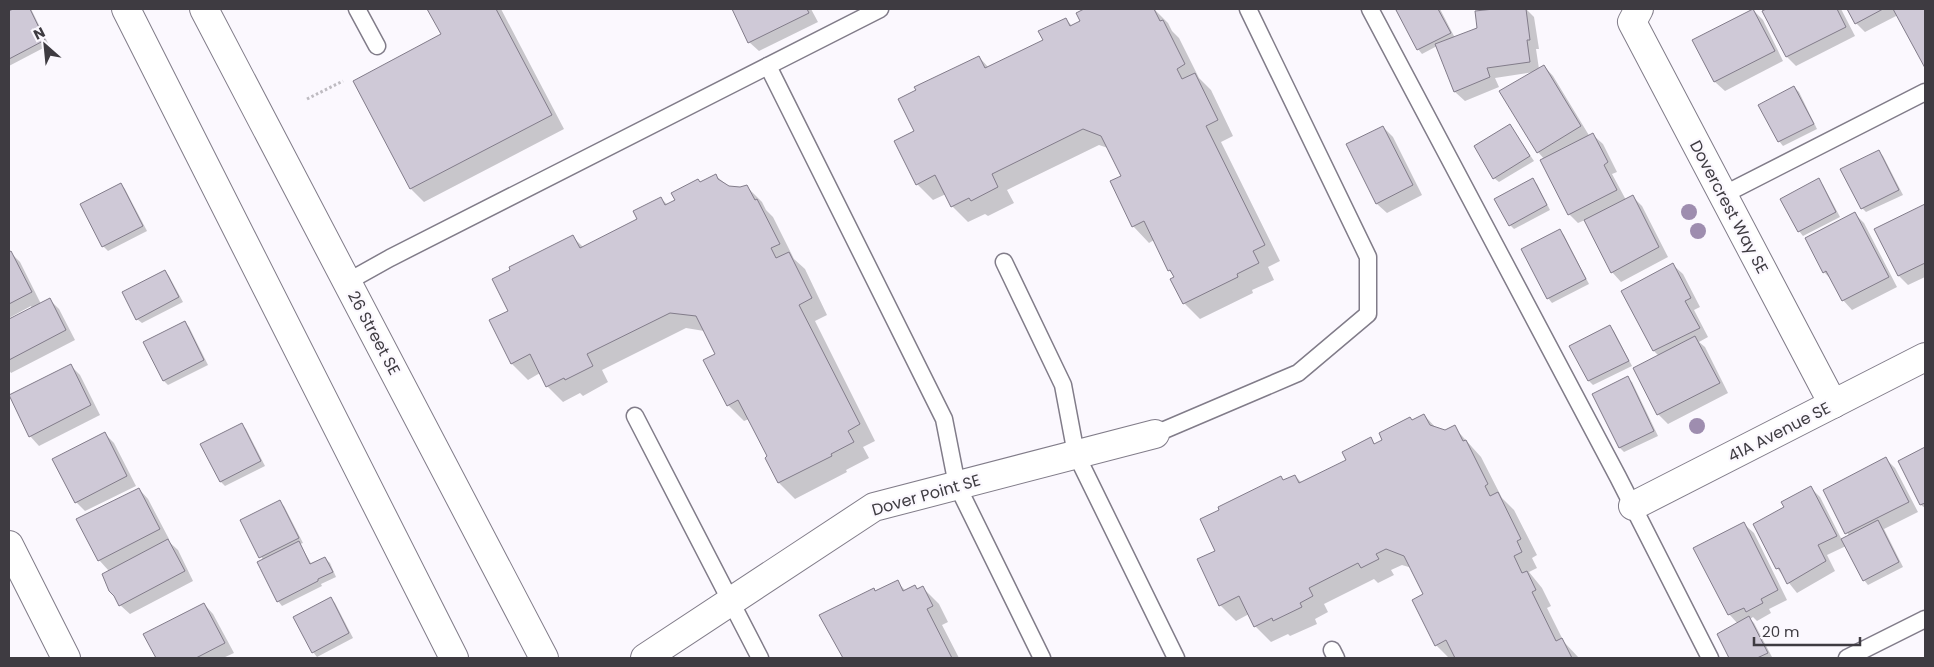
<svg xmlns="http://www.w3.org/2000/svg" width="1934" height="667" font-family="Poppins,sans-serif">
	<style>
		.shadow { fill: #0003 }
		.building { fill: #cfc9d7; stroke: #827c8a }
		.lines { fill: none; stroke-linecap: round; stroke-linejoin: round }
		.service-casing { stroke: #817c89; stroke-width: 19 }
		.minor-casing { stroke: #817c89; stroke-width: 30 }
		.tertiary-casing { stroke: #817c89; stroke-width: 30 }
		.path { stroke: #bebbc1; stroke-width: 3; stroke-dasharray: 2.5 2.5; stroke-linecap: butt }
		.service { stroke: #fff; stroke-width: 16 }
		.minor { stroke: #fff; stroke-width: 28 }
		.tertiary { stroke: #fff; stroke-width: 28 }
		.tree { fill: #9e8daf }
		.labels { text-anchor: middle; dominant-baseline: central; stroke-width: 4.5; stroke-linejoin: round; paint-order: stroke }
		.street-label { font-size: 16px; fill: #3e3b41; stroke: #fbf8fe }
	</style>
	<rect width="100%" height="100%" fill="#fbf8fe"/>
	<g class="shadow">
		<path d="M9,9H31L49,45L9,66Z"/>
		<path d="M429,9H501L564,129L424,202L411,189L442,35Z"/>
		<path d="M733,9H811L818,22L759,51L749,42Z"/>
		<path d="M1087,9H1154L1168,23L1172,31L1179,38L1199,78L1211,90L1233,136L1221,142L1280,261L1268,267L1274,280L1252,290L1253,293L1200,319L1184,303L1176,278L1169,270L1154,240L1149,243L1133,226L1111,182L1122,176L1108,148L1099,145L1007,190L1014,203L988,216L985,214L968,222L952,206L946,194L933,200L917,184L915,131L979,57L989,68L1044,40L1066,19L1072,26L1081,21L1077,13Z"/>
		<path d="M1401,9H1440L1455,38L1479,29L1477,12L1503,9H1526L1534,17L1539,49H1536L1539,69L1544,66L1553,76L1590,137L1593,135L1603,144L1617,172L1612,174L1626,200L1633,197L1642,206L1668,257L1621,282L1612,272L1585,220L1578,223L1569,214L1545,160L1538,152L1534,72L1495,78L1499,87L1465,101L1455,92L1437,46L1422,54L1418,49L1398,10Z"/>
		<path d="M1769,9H1841L1855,36L1796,66L1787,57L1764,12Z"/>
		<path d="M1848,9H1925V66L1898,15L1865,32L1856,23Z"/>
		<path d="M1753,10L1763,20L1783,61L1725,91L1715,82L1694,40Z"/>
		<path d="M1794,87L1799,92L1817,129L1783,146L1779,141Z"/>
		<path d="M1510,126L1534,161L1499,182L1494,178Z"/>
		<path d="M1383,127L1393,137L1422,195L1387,213L1377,204L1348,145Z"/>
		<path d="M1878,151L1883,156L1903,195L1866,212L1862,208Z"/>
		<path d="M715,175L729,187L740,188L746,186L762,202L766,210L773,217L794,259L805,269L827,315L815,321L875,441L863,447L869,458L846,470L847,472L795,499L779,483L766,458L769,457L749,419L744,421L728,405L716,354L704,331L686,328L602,370L608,382L583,396L580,393L563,402L547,386L540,373L528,380L512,364L491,321L510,311L573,237L584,248L639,220L660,198L668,205L701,183Z"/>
		<path d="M1532,180L1537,184L1550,210L1514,229L1510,225Z"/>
		<path d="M1818,180L1823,185L1840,217L1803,236L1799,231Z"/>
		<path d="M121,184L125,189L147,231L108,251L103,246Z"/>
		<path d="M1925,205V277L1908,285L1899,276L1876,230Z"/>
		<path d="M1854,213L1864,223L1897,287L1852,310L1843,300L1833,281L1824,272Z"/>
		<path d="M1560,231L1564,235L1589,284L1552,303L1548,298Z"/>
		<path d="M11,253L20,262L41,304L49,299L59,309L75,340L11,373L9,370V321L32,309L31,306L9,318V254Z"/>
		<path d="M1673,265L1683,274L1700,307L1694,310L1708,337L1699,342L1705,347L1728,393L1668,424L1658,414L1659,356L1654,351L1623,291Z"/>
		<path d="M165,271L169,276L183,302L142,323L137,319Z"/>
		<path d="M185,323L189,327L208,365L168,385L164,381L145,343Z"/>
		<path d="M1610,327L1614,331L1632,366L1593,385L1589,381Z"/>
		<path d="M71,366L80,375L100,415L39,446L30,436Z"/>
		<path d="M1627,378L1632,382L1658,436L1624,452L1620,448L1593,395Z"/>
		<path d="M1424,415L1437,429L1445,432L1454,427L1481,457L1502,498L1514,510L1537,555L1532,558L1537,568L1529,572L1542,588L1551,606L1547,608L1564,642L1579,658H1449L1436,645L1425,594L1412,568L1402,565L1391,570L1394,575L1378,583L1374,579L1324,604L1328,612L1315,619L1317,624L1290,636L1288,634L1271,642L1255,626L1249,614L1236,621L1220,605L1217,551L1281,478L1284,481L1295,476L1302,483L1347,461L1371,439L1376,445Z"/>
		<path d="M241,424L246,429L265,466L225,486L221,482Z"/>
		<path d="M105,434L114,443L136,486L85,511L76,502Z"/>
		<path d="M1925,448V508L1921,505L1899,461Z"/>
		<path d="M1886,459L1895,468L1918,512L1884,529L1903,567L1868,585L1864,580L1846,546L1827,555L1835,571L1797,593L1777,568L1786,508L1811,488L1820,497L1842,540L1849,536L1824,490Z"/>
		<path d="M139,489L148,499L169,539L167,540L178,550L193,581L130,614L120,605L109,571L99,560Z"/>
		<path d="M279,502L284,506L303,543L300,544L312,565L325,558L330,563L336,577L321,584L322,586L282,606L278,601L263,560L242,521Z"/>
		<path d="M1744,524L1754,533L1787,600L1769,609L1771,613L1757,621L1753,617L1750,619L1754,623L1772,657L1770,658H1731L1718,634L1738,624L1729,614Z"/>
		<path d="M897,582L906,591L915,587L918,590L923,588L939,604L948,622L942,625L959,658H844L821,616Z"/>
		<path d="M330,598L335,603L353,638L317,657L313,652Z"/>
		<path d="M204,604L213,614L234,653L223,658H157L145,634Z"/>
	</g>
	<g class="building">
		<path d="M13,9H30L45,40L9,59V11Z"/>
		<path d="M427,9H496L552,115L410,189L353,81L441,34Z"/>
		<path d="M732,9H807L809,13L748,43Z"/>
		<path d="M1084,9H1154L1160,21L1163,20L1185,64L1177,69L1182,79L1195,73L1218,120L1206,126L1265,245L1253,251L1259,263L1237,274L1238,277L1183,304L1170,279L1174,277L1170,270L1168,271L1144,221L1132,227L1110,181L1121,176L1101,136L1083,129L992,174L998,187L971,201L969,198L951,207L935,175L916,185L894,141L914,131L898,99L916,90L914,87L979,56L985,68L1043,40L1038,31L1066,18L1070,26L1080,21L1076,13Z"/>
		<path d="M1399,9H1438L1451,33L1417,50L1396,10Z"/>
		<path d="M1494,9H1526L1530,40H1527L1530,62L1487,68L1490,77L1454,92L1435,44L1477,28L1475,11Z"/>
		<path d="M1753,9L1775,51L1714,82L1692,40Z"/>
		<path d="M1766,9H1837L1846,27L1786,57L1762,11Z"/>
		<path d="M1847,9H1883L1855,24Z"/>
		<path d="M1893,9H1925V68Z"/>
		<path d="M1544,65L1581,126L1537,153L1499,91Z"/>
		<path d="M1794,86L1814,124L1778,142L1758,105Z"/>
		<path d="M1510,124L1530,156L1493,179L1474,146Z"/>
		<path d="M1383,126L1413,185L1376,204L1346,144Z"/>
		<path d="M1593,133L1608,162L1604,165L1617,190L1568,215L1540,160Z"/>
		<path d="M1879,150L1899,190L1861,209L1840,169Z"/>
		<path d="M716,174L718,179L729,186L740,187L747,185L755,200L757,199L780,244L771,248L776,258L789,252L812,298L799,305L860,424L848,431L854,442L831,454L832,456L778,483L765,458L767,456L738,400L727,406L703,360L715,354L696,316L670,313L587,354L593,366L565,380L564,378L546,387L530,354L511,364L489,320L508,311L492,279L510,270L509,267L573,235L580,248L637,219L633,211L661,197L665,205L675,200L671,193L698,179L700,182Z"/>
		<path d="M1533,178L1547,205L1509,226L1494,199Z"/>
		<path d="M1819,178L1836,212L1798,232L1780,199Z"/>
		<path d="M121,183L143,226L102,247L80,204Z"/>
		<path d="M1633,195L1659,247L1611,273L1584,220Z"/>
		<path d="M1925,204V263L1898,276L1874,229Z"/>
		<path d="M1855,212L1889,277L1842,301L1826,271L1823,273L1805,238Z"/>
		<path d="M1560,229L1586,279L1547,299L1521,249Z"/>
		<path d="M11,251L32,292L9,304V252Z"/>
		<path d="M1673,263L1691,298L1685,301L1700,328L1653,351L1621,291Z"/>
		<path d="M165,270L179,297L136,320L122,292Z"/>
		<path d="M50,298L66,330L9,360V319Z"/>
		<path d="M185,321L204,360L163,381L143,342Z"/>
		<path d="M1610,325L1629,361L1588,381L1569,346Z"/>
		<path d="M1695,336L1720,383L1657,415L1633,368Z"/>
		<path d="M71,364L91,405L29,437L9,395Z"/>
		<path d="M1628,376L1654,431L1619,448L1592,394Z"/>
		<path d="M1424,414L1430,425L1445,430L1455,425L1463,441L1466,440L1488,484L1485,486L1490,496L1498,492L1521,539L1517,541L1522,552L1514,556L1522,573L1527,571L1536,590L1532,592L1556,641L1562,638L1572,658H1455L1446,640L1435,646L1412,600L1423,594L1404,556L1386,549L1376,554L1379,559L1361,568L1358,563L1309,588L1313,596L1300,603L1302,607L1273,621L1272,618L1254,627L1239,596L1219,606L1197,559L1215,551L1200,519L1219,510L1218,507L1281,476L1283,480L1295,475L1299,483L1346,460L1342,452L1371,437L1374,444L1382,440L1379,433L1410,417L1412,420Z"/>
		<path d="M242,423L261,461L220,482L200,444Z"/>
		<path d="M105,432L127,476L75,503L52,459Z"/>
		<path d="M1925,447V503L1920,505L1898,461Z"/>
		<path d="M1886,457L1909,502L1845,534L1823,490Z"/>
		<path d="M1811,486L1837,536L1818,545L1826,561L1787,584L1779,568L1776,569L1753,524L1784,507L1781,502Z"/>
		<path d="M139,488L160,529L98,561L76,519Z"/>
		<path d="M280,500L299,538L259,558L240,520Z"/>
		<path d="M1878,520L1899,562L1863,581L1841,539Z"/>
		<path d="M1744,522L1778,590L1761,599L1763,603L1746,612L1744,608L1728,615L1693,548Z"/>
		<path d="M168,539L185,571L119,606L114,596L109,591L102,574Z"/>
		<path d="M299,541L310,564L325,557L333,572L318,579V581L277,602L257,562Z"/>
		<path d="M898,580L903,591L915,585L917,589L923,586L933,606L927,609L952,658H843L819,615L874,588L875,591Z"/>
		<path d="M331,597L349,633L312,653L293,617Z"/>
		<path d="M204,603L225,643L196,658H156L143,634Z"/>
		<path d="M1749,616L1768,653L1757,658H1729L1717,634Z"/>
	</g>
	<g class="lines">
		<defs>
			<g id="service">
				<path d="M357,9L377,46"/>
				<path d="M1370,9L1618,477L1710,658"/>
				<path d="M768,66L944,419L957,485L1042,658"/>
				<path d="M1723,195L1925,92"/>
				<path d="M1004,262L1063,385L1076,454L1176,658"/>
				<path d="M347,282L390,258L880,9"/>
				<path d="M635,416L760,658"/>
				<path d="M1155,434L1298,373L1368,314V257L1248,9"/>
				<path d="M1332,650L1336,658"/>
				<path d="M1847,658L1925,619"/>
			</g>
			<g id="minor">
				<path d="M1639,9L1632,22L1833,404"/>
				<path d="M1633,506L1925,357"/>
				<path d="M9,545L66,658"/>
				<path d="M645,658L874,507L1155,434"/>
			</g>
			<g id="tertiary">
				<path d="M126,9L454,658"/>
				<path d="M204,9L544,658"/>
			</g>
		</defs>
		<use href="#service" class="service-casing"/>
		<use href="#minor" class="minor-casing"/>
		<use href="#tertiary" class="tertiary-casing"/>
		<path class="path" d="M307,99L343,81"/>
		<use href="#service" class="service"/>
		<use href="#minor" class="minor"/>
		<use href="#tertiary" class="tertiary"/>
	</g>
	<g class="tree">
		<circle cx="1689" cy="212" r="8"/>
		<circle cx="1698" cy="231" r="8"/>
		<circle cx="1697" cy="426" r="8"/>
	</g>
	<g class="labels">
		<g class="street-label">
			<text transform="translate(1729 207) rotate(62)">Dovercrest Way SE</text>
			<text transform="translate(374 333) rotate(62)">26 Street SE</text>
			<text transform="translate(1779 432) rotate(-27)">41A Avenue SE</text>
			<text transform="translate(926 495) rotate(-16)">Dover Point SE</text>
		</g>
	</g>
	<rect width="1934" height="667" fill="none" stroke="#3e3b41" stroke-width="20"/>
	<g transform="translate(45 45) rotate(333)" stroke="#fbf8fe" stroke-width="4" paint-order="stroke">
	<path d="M0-4L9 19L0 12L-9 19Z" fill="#3e3b41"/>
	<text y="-8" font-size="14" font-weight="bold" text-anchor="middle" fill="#3e3b41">N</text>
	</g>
	<path d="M1754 637v8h106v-8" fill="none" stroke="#3e3b41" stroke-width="2.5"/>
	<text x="1762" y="637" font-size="15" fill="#3e3b41" stroke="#fbf8fe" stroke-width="4" paint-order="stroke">20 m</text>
</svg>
